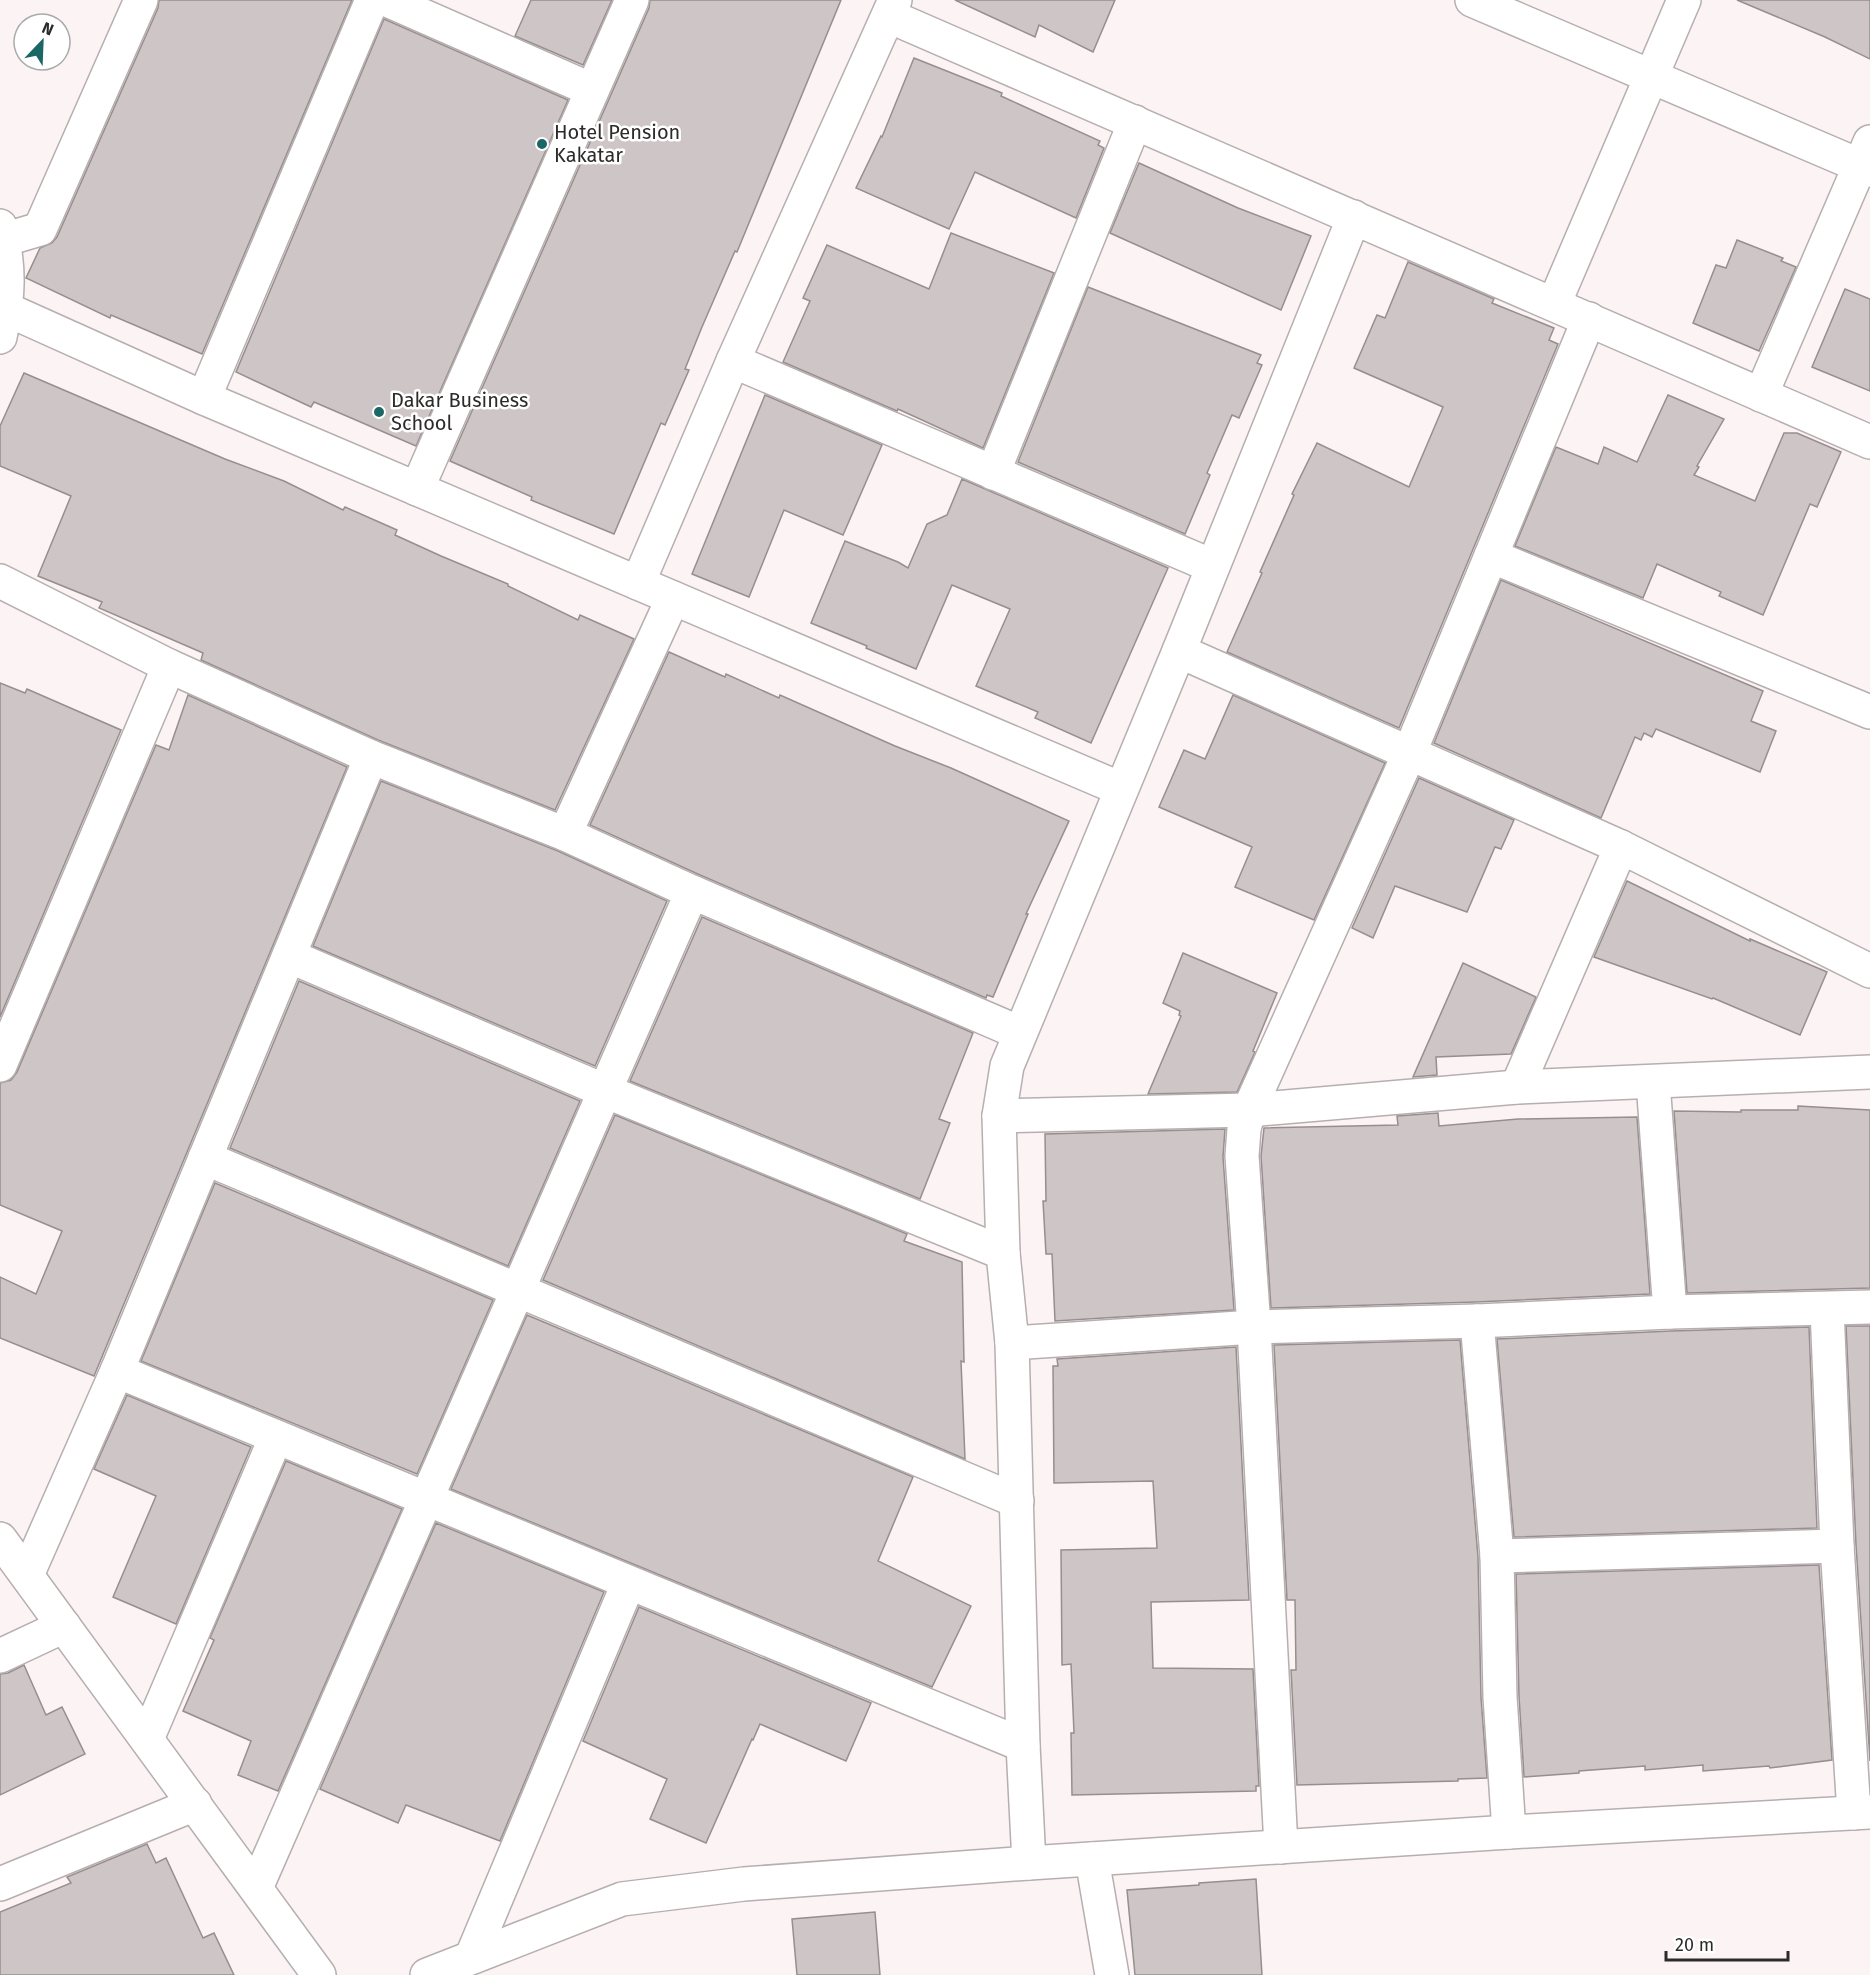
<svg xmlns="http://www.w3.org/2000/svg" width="1870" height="1975" font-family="'Fira Sans',sans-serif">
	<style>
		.building { fill: #cdc5c6; stroke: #968e8f; stroke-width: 1.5 }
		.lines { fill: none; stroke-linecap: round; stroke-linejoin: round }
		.minor-casing { stroke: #b7afaf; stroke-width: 36 }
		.minor { stroke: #fff; stroke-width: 33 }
		.poi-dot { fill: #1a6765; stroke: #fff; stroke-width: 2 }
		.labels { text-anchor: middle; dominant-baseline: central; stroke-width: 5; stroke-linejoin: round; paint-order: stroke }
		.poi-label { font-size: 20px; fill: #2d2a2a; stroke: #fff; text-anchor: start }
	</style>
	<rect width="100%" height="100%" fill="#fcf4f4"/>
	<g class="building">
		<path d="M159,0H352L202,354L111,315L110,318L26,278L40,248L52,243L57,237L158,8Z"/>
		<path d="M531,0H612L583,65L515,36Z"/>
		<path d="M650,0H841L737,252L735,251L702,327L685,369L689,370L665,425L661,423L614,534L531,500L532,497L450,461L649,8Z"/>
		<path d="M955,0H1115L1093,52L1039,25L1035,37Z"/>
		<path d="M1737,0H1870V59L1825,37Z"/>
		<path d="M384,19L568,100L416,446L314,402L311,407L236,372Z"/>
		<path d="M914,58L1002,93L1001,96L1100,141L1098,145L1104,148L1076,218L975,172L949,229L856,188L881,136L882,137Z"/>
		<path d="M1139,163L1238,208L1311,236L1281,310L1110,233Z"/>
		<path d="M951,233L1054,273L983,448L898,409L897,411L783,362L810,301L803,298L827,245L929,289Z"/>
		<path d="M1737,240L1783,258L1781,261L1796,267L1759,351L1693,323L1716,265L1726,268Z"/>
		<path d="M1408,262L1494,299L1492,303L1554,328L1549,340L1558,344L1399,728L1227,652L1262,573L1260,572L1294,495L1292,494L1317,443L1409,487L1443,407L1354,368L1377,315L1385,318Z"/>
		<path d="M1088,287L1261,355L1257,363L1262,365L1239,418L1232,415L1207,473L1210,475L1185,534L1018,462Z"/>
		<path d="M1845,289L1870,299V391L1812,367Z"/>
		<path d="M24,373L225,459L284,481L343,510L345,507L397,530L395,535L441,556L508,584V586L578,620L580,615L634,639L555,810L378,740L201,660L203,653L99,608L102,602L38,576L71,496L0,466V426Z"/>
		<path d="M765,395L882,445L843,535L784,510L749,597L692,574Z"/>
		<path d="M1668,395L1724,419L1697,466L1699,467L1694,475L1755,501L1784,433H1797L1841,452L1817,507L1810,504L1763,615L1719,596L1721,592L1657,564L1643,598L1515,546L1556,447L1598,464L1604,447L1637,462Z"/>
		<path d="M962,479L1168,568L1091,743L1035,718L1038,712L976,686L1010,609L952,585L916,669L866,648L867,646L811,623L845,541L898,562L908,568L927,524L947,515Z"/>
		<path d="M1501,580L1763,691L1751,721L1776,731L1760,772L1656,729L1652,737L1644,733L1641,740L1635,737L1601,818L1434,743Z"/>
		<path d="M669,652L725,677L726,674L779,698L780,695L895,746L951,768L1069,821L1026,914H1028L993,997L987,995L986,998L700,875L590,825Z"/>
		<path d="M0,683L25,693L27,689L121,730L0,1017Z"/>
		<path d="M188,695L347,767L94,1376L0,1338V1277L36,1294L62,1231L0,1205V1083L11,1080L17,1072L156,745L169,750Z"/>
		<path d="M1233,695L1385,763L1314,920L1235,887L1252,847L1159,807L1184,750L1205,759Z"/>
		<path d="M1419,778L1514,820L1501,849L1495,847L1467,912L1395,886L1373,938L1352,928Z"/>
		<path d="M381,781L558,851L667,901L595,1066L313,946Z"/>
		<path d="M1627,881L1750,941V939L1827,972L1800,1035L1713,998L1712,999L1594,957Z"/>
		<path d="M702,917L973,1033L939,1119L950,1123L920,1199L630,1081Z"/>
		<path d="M1183,953L1277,993L1253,1051L1255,1052L1237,1092L1148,1094L1181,1016L1179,1015L1180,1011L1163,1003Z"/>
		<path d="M1463,963L1536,997L1511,1054L1436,1057L1437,1075L1413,1077Z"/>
		<path d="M299,981L580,1101L508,1266L230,1148Z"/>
		<path d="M1798,1106L1870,1110V1288L1687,1293L1674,1111L1741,1112V1110H1798Z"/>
		<path d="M1438,1113L1439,1126L1518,1119L1637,1117L1650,1294L1476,1302L1271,1308L1261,1156L1264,1128L1398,1125L1397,1116Z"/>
		<path d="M615,1115L907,1234L904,1241L962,1262L964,1362L961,1361L965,1459L543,1280Z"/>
		<path d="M1225,1129L1223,1157L1234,1310L1055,1321L1052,1254H1046L1043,1201H1046L1045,1134Z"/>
		<path d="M215,1183L493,1300L417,1474L141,1361Z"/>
		<path d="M527,1315L913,1477L878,1561L971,1606L932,1687L451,1489Z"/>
		<path d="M1846,1326H1870V1761L1856,1545Z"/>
		<path d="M1809,1327L1817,1528L1514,1537L1497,1339L1671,1331Z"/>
		<path d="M1460,1340L1478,1557L1481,1697L1487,1778L1458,1779V1781L1297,1785L1291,1670H1296L1295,1600H1287L1274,1345Z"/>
		<path d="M1236,1347L1249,1600L1151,1602L1153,1668L1253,1669L1259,1786H1256V1791L1072,1795L1071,1733H1074L1071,1664L1062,1665L1061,1550L1157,1548L1153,1481L1054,1483L1053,1366H1058L1057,1359Z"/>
		<path d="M127,1395L251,1447L176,1624L113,1597L156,1496L94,1469Z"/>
		<path d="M286,1461L402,1509L278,1791L238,1775L251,1741L183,1711L214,1640L210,1638Z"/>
		<path d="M436,1523L604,1592L500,1841L406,1805L398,1823L320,1789Z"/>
		<path d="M1819,1565L1832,1760L1770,1768L1769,1766L1703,1771V1765L1645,1770V1766L1579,1771V1773L1524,1777L1519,1696L1516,1574Z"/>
		<path d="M639,1607L871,1703L846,1761L760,1724L753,1740L752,1739L706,1843L650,1819L667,1779L583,1741Z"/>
		<path d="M24,1665L46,1715L62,1707L85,1754L0,1795V1674L8,1673Z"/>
		<path d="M147,1844L156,1863L166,1858L203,1938L214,1933L234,1975H0V1912L71,1883L67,1877Z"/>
		<path d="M1256,1879L1262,1975H1135L1127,1890L1199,1885V1883Z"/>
		<path d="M875,1912L880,1975H797L792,1919Z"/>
	</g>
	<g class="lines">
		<defs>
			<g id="minor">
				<path d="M387,0L592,90"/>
				<path d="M1472,0L1870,170"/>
				<path d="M889,16L1870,442"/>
				<path d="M0,226C10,268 9,295 0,337"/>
				<path d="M3,240L40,229L141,0"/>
				<path d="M1554,304L1684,0"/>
				<path d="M6,309L204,398L1121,789"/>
				<path d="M733,361L1212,566"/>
				<path d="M1761,395L1870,142"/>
				<path d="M204,398L372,0"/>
				<path d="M993,473L1135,122"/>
				<path d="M417,489L632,0"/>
				<path d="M1491,556L1870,712"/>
				<path d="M0,581L169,666L371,757L565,834L692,892L1020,1033"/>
				<path d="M638,583L733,361L895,0"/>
				<path d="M1179,651L1621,847L1870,971"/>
				<path d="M565,834L673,598"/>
				<path d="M289,956L605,1091L1003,1253"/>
				<path d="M0,1065L169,666"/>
				<path d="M1653,1082L1670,1312"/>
				<path d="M1517,1087L1621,847"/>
				<path d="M999,1116L1249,1110L1517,1087L1870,1072"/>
				<path d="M205,1158L1017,1501"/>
				<path d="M1827,1309L1837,1546L1854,1813"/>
				<path d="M1477,1321L1497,1556L1500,1697L1509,1832"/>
				<path d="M1012,1343L1254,1327L1477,1321L1670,1312L1870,1307"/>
				<path d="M117,1371L1023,1745"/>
				<path d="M0,1539L319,1975"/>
				<path d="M1497,1556L1837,1546"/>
				<path d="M27,1575L117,1371L371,757"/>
				<path d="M0,1656L64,1626"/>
				<path d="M147,1739L276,1437"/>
				<path d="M1281,1847L1254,1327L1242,1156L1244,1129L1249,1110L1409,754L1589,319"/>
				<path d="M1092,1859L1112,1975"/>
				<path d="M1029,1863L1023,1745L1012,1343L1003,1253L999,1116L1007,1066L1179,651L1354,217"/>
				<path d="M0,1884L195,1804"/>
				<path d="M256,1888L692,892"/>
				<path d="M472,1956L628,1584"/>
				<path d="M427,1975L622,1899L744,1884L1029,1863L1509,1832L1870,1812"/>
			</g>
		</defs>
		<use href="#minor" class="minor-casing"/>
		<use href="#minor" class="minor"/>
	</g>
	<g class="poi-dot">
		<circle cx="542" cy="144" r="6"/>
		<circle cx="379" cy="412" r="6"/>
	</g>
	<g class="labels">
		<g class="poi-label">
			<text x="554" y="132">Hotel Pension<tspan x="554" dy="23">Kakatar</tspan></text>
			<text x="391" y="400">Dakar Business<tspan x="391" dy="23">School</tspan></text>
		</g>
	</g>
	<g transform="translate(42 42) rotate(23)"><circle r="28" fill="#ffffff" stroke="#abaaaa" stroke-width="1.5"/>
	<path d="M0-4.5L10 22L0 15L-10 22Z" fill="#1a6765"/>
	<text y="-9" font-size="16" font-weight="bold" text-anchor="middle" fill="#2d2a2a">N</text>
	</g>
	<path d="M1666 1951v9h122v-9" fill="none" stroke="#2d2a2a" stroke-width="3"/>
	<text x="1675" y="1951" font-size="18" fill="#2d2a2a" stroke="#ffffff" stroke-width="4.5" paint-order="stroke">20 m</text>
</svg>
